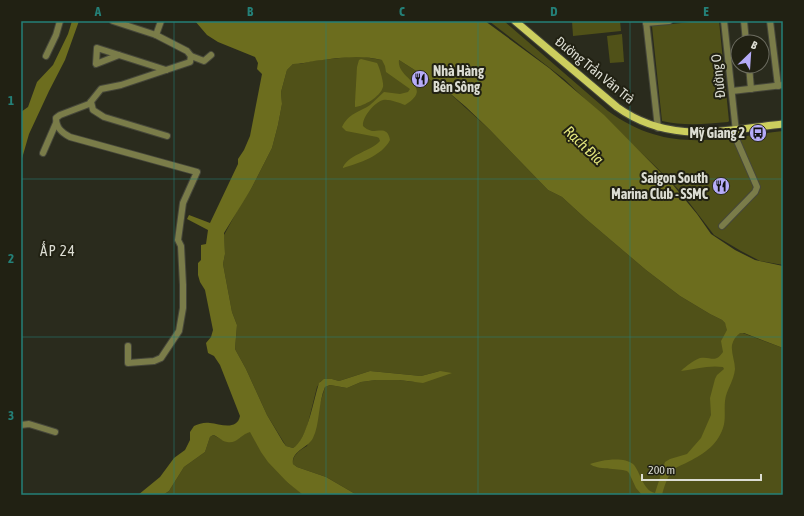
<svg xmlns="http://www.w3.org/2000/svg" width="804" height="516" font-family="'Asap Condensed',sans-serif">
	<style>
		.green { fill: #505118 }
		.water { fill: #6c6d1e }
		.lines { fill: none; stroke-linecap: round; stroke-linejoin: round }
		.minor-casing { stroke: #46473a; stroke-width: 8 }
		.major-casing { stroke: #46473a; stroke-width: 9 }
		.minor { stroke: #7a7c49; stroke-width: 6 }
		.major { stroke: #ccce5e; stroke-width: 7 }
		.grid { fill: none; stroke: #248078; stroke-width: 1; stroke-opacity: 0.55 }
		.labels { text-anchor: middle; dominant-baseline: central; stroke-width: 4; stroke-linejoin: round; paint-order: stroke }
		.street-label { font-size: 14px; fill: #dcddd3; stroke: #212113 }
		.poi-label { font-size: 14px; font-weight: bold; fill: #dcddd3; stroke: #212113; text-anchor: end }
		.water-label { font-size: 15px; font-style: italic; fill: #e3e67d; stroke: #212113 }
		.neighbourhood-label { font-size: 15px; letter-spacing: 1px; fill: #dcddd3; stroke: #212113 }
		.neatline { fill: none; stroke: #248078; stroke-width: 1.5 }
		.grid-label { font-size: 13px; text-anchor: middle; font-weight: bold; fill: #248078 }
	</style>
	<rect width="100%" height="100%" fill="#2a2b1d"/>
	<g class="green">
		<path d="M489,21H504L608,111C667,154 716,139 783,131V265L760,261L741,251L714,235L681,192L654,165L564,79Z"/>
		<path d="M572,21H620L621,31L573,36Z"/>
		<path d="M701,21H719L729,121L728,122C705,124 684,126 662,121L652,26Z"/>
		<path d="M622,34L624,62L610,63L607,36Z"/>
		<path d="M358,56L382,60H399L446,90L489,129L548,190L562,197L586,219L646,270L680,296L710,314L722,320L725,323L727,327L783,348V495H357L326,477L297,467L293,464C292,455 300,450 307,446L325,387L330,385L347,388L361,382L376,380H399L414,382L440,371L421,376L370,371L339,381L332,379L321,381L317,387L307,427L299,444L293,448L286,446L267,415L246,369L235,349L237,325L232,312L223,264L225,254L224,235L242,202L251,189L272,148L278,125L282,104L281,92L287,70L293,64H300L312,61Z"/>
		<path d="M247,432H251L253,436L288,483L305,495H163L169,491L184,467L205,452L210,437L213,435C216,436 218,438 221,439C232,445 239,439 247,432Z"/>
	</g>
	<g class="water">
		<path d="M72,21H79L65,60L49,91L29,134L21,162V112L28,107L37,82L53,65L68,34Z"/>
		<path d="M195,21H485L549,68L604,115L673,185L697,214L711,234L735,250L755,260L783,266V348L744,333H740C736,336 733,340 732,345C731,353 735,361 735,369C734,381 726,390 725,401C724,410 726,419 723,428C717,446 702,455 686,463C682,465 676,467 673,470C667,477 664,487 662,495H642L636,488L629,473L627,471C617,468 597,470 590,464C600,460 624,456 633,464C641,472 642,490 655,493L665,462L670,459L687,454L701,438L711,415L710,398L715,379L717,375L724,369L723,367C709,365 695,369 681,371C686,366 694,360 700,358C711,356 715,364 723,352L721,341L727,330L725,323L722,320L710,314L680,296L646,270L586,219L562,197L548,190L489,129L466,107L446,90L399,60C396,79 436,86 405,105C399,103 390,99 383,100C375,102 362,117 363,126C365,128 368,130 372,131C380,131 388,127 390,140C382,156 359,163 343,168V167C351,153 370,152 380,141L379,138L377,137L346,131L342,127C349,113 358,113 370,105C375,101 379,96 384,92L400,94L408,92L410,89L386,72L385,66L382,60C360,54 337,58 314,61C307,62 301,64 293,64L287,70L281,92L282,104L278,125L272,148L251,189L224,233L225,254L223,264L232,312L237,325L235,349L246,369L267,415L283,442L286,446L293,448C307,441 314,398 319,383L324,379H332L339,381L370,371L421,376L440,371L452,373L423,383L399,380H376L361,382L347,388L330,385L325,387C318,403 320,424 313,438C308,448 291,451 293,464L297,467L326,477L357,495L302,494L288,483L268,462L261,452L250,432C242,434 237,444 227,442C221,441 218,436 213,435L210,437L205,452L184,467L169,491L163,495H138L160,477L174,458L185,450L190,440V432L194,426C199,424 204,422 210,423C220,424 237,431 240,416L220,365L214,356L208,353L206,343L211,337L213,330L205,290L200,282L198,275V263L201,260V245L206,244L208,230L187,219L189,215L210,223L238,164V159L244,150L250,136L262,74L257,69L258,63L255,57L218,42L207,35Z"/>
		<path d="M361,59L377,63C379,66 384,83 383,87C380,97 364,106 355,107V102L357,67L359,60Z"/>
	</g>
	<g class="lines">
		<defs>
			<g id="minor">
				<path d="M113,21L156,35L187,51L191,56L204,61L211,55"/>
				<path d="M646,21L658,128"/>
				<path d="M744,21L746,42"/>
				<path d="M770,21L778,86"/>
				<path d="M646,23L669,21"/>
				<path d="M156,35L161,21"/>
				<path d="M119,55L96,64L97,48L166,70"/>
				<path d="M46,56L56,35L60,21"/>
				<path d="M749,66L751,89"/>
				<path d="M732,91L783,85"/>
				<path d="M91,102L93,110L104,117L167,136"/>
				<path d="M43,153L56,123"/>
				<path d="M722,226L755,192L757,187L737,141L724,21"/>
				<path d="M128,346V363L154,361L161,358L179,331L183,308V285L181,246L178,240L183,203L197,172L70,137C62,133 56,128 56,118L60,115L89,104L101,89L121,85L190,62L191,56"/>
				<path d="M21,425L29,424L55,432"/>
			</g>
			<path id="major" d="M515,21L617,107C670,145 723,130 783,124"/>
		</defs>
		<use href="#minor" class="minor-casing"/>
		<use href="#major" class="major-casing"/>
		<use href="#minor" class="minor"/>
		<use href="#major" class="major"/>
	</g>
	<path class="grid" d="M174,21V495M326,21V495M478,21V495M630,21V495M21,179H783M21,337H783"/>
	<defs>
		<symbol id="restaurant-disc" viewBox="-11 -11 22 22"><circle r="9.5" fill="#b6acf8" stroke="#212113"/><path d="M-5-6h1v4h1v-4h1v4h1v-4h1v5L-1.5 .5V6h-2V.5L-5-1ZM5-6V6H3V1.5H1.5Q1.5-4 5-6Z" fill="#111"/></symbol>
		<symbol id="bus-disc" viewBox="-11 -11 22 22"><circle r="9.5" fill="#b6acf8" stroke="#212113"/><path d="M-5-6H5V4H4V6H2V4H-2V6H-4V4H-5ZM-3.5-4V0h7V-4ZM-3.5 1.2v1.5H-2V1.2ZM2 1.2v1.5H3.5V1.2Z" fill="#111"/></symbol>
	</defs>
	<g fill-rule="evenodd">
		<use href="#restaurant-disc" x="410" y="69" width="20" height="20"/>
		<use href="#bus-disc" x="748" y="123" width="20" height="20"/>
		<use href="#restaurant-disc" x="711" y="176" width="20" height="20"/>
	</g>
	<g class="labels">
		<g class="street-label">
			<text transform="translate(595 70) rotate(39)">Đường Trần Văn Trà</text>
			<text transform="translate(718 76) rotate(-96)">Đường O</text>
		</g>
		<g class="poi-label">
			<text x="433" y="71" text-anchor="start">Nhà Hàng<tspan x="433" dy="16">Bên Sông</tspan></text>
			<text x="745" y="133">Mỹ Giang 2</text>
			<text x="708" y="178">Saigon South<tspan x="708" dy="16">Marina Club - SSMC</tspan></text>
		</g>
		<g class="water-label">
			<text transform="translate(584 145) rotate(44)">Rạch Đỉa</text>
		</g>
		<g class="neighbourhood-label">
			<text x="58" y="250">ẤP 24</text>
		</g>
	</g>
	<rect width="804" height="516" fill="none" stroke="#212113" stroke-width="44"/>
	<g transform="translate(750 54) rotate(25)"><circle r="19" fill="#212113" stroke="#6c6c60"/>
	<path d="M0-3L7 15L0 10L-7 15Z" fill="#b6acf8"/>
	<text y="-6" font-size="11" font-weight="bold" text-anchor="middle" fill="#dcddd3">B</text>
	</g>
	<path d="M642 474v6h119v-6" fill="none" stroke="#dcddd3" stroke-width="2"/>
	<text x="648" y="474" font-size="12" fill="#dcddd3" stroke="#212113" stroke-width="3" paint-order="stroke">200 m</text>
	<rect x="22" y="22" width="760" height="472" class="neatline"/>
	<g class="grid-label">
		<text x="98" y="16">A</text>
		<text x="250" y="16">B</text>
		<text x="402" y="16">C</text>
		<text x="554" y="16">D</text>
		<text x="706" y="16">E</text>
		<text x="11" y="105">1</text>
		<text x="11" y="263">2</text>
		<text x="11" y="420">3</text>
	</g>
</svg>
